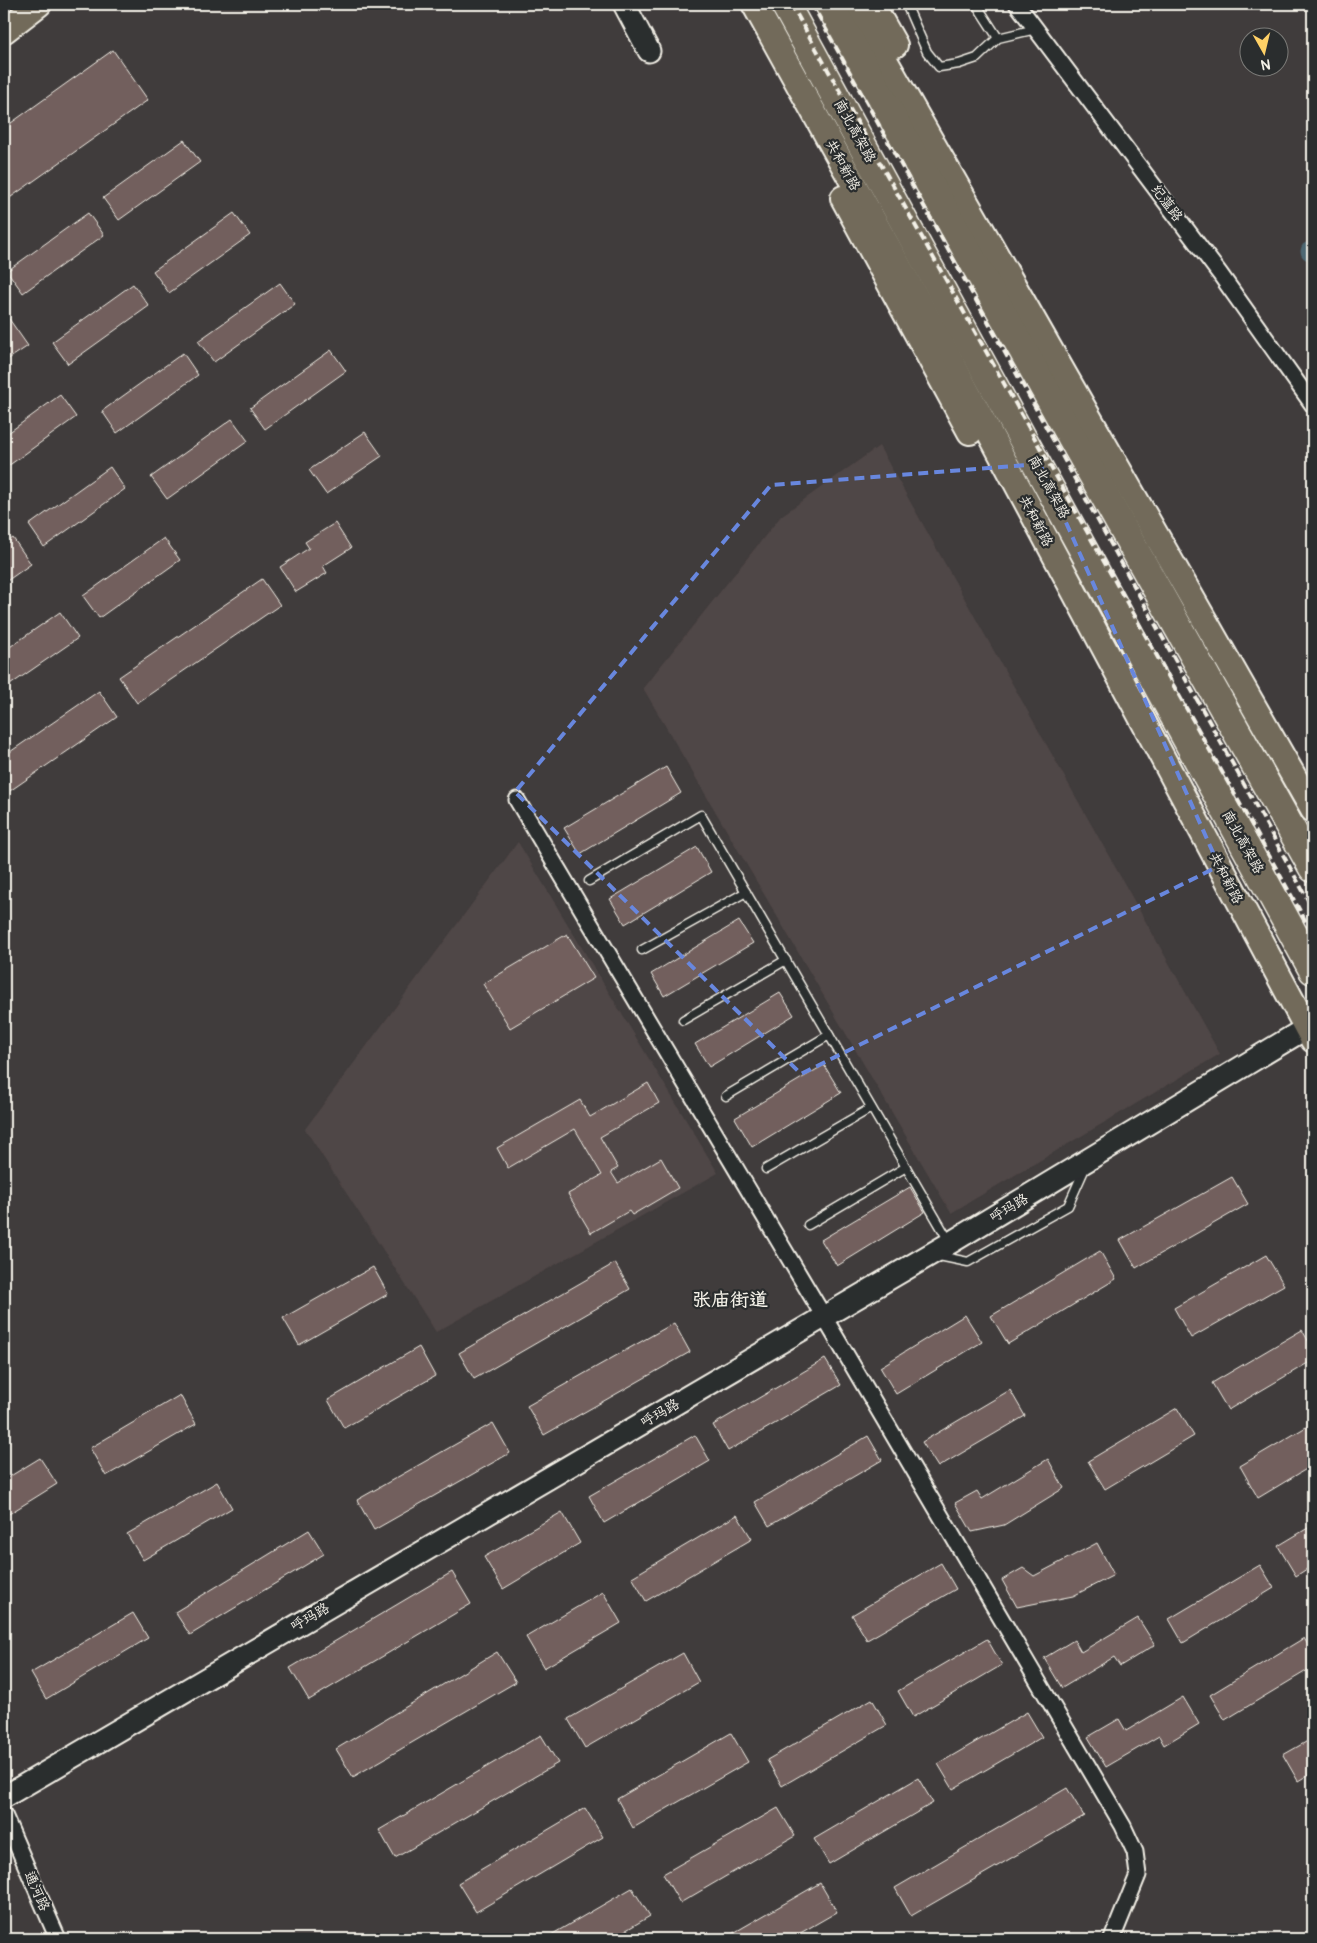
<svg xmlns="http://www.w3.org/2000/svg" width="1317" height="1943" font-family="Pangolin,'LXGW WenKai TC',sans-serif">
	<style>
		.built { fill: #4f4646 }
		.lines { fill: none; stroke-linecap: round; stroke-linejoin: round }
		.canal { stroke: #4e6773; stroke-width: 19 }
		.building { fill: #725f5d; stroke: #f4f1e8 }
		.lane-casing { stroke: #f4f1e8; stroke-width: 11 }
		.street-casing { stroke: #f4f1e8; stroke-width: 19 }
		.secondary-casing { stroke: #f4f1e8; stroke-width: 25 }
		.primary-casing { stroke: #f4f1e8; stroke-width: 28 }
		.highway-casing { stroke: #f4f1e8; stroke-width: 31 }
		.lane { stroke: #2a2d2e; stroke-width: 8 }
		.street { stroke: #2a2d2e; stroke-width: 15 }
		.secondary { stroke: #2a2d2e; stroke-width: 21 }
		.primary { stroke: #726b5a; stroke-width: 24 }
		.highway { stroke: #726b5a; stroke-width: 28 }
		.rail { stroke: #f4f1e8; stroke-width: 4; stroke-dasharray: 8 4; stroke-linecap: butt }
		.marked { fill: none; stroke: #6887de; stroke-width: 4; stroke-dasharray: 10 6; stroke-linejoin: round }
		.labels { text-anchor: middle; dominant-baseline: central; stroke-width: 4.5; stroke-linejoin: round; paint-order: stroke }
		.street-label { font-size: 14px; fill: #f4f1e8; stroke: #2a2d2e }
		.district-label { font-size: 19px; font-weight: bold; fill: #f4f1e8; stroke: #2a2d2e }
	</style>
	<rect width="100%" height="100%" fill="#403c3c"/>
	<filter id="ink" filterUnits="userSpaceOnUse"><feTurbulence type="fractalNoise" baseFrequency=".02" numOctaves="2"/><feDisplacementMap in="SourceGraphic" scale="10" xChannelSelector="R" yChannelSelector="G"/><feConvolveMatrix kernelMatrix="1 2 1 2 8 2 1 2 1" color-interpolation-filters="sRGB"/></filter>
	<g filter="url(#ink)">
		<g class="built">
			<path d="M879,446L1220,1054L951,1213L643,688L781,516Z"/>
			<path d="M518,842L718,1173L436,1332L305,1129Z"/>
		</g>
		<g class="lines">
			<path class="canal" d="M1310,251H1313"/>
		</g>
		<g class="building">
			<path d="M113,50L148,100L4,202V128Z"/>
			<path d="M184,140L200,162L119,220L103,198Z"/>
			<path d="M88,213L104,235L23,293L7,271Z"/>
			<path d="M234,213L250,235L169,293L153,271Z"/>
			<path d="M280,283L295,304L214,362L198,341Z"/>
			<path d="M133,284L149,306L68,364L52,342Z"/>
			<path d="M7,316L28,346L4,362V318Z"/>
			<path d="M331,350L346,371L265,429L250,408Z"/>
			<path d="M183,353L198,375L117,433L102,411Z"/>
			<path d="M60,395L76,417L4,469V436Z"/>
			<path d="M232,419L248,441L167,499L151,477Z"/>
			<path d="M365,432L382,456L326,494L309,470Z"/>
			<path d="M110,467L125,489L44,547L29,525Z"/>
			<path d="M335,523L351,548L323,566L327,573L296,592L280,567L309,548L305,542Z"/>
			<path d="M13,538L31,564L4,583V544Z"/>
			<path d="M164,538L180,560L99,618L83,596Z"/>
			<path d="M262,579L280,605L137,703L119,677Z"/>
			<path d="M60,612L78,638L4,689V651Z"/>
			<path d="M99,691L117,717L4,795V756Z"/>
			<path d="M666,767L681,793L580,854L564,828Z"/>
			<path d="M697,847L711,872L625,924L610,899Z"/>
			<path d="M739,921L753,943L664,996L651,974Z"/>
			<path d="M567,934L594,978L510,1028L483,984Z"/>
			<path d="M780,993L794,1015L709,1067L695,1044Z"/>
			<path d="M824,1065L841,1093L752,1147L735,1118Z"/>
			<path d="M648,1083L659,1103L600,1137L618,1168L611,1172L618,1183L661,1158L678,1188L632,1215L629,1211L591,1233L568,1194L602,1175L575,1129L508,1168L497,1148L580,1100L590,1117Z"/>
			<path d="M1232,1177L1248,1204L1136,1268L1120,1240Z"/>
			<path d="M910,1187L925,1212L837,1266L821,1240Z"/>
			<path d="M1100,1251L1116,1279L1008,1344L991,1316Z"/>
			<path d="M1266,1255L1284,1285L1191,1338L1174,1308Z"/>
			<path d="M615,1263L630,1289L474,1379L459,1353Z"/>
			<path d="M373,1267L388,1294L299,1345L283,1318Z"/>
			<path d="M965,1315L982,1342L896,1394L880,1367Z"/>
			<path d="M674,1323L690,1352L544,1435L527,1406Z"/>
			<path d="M1302,1330L1313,1349V1360L1228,1410L1212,1383Z"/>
			<path d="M419,1347L435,1376L344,1428L328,1400Z"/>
			<path d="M825,1359L841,1385L728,1451L713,1425Z"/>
			<path d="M1010,1390L1025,1416L938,1467L922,1442Z"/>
			<path d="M180,1395L196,1424L106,1476L90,1448Z"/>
			<path d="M1177,1408L1194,1436L1105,1489L1088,1461Z"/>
			<path d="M493,1423L510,1453L374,1530L357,1500Z"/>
			<path d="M1313,1423V1465L1258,1498L1240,1466Z"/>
			<path d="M695,1435L710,1461L604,1523L589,1496Z"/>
			<path d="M868,1436L882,1460L769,1526L755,1502Z"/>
			<path d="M40,1458L57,1484L4,1517V1480Z"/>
			<path d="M1048,1459L1064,1488L1004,1525L972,1532L955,1503L977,1491L982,1499Z"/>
			<path d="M217,1482L232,1508L143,1560L127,1534Z"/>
			<path d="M562,1512L580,1543L503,1589L484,1557Z"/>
			<path d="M737,1515L752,1539L646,1601L632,1577Z"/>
			<path d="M1313,1525V1565L1296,1576L1278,1546Z"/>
			<path d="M309,1530L324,1554L190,1635L175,1612Z"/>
			<path d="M1097,1543L1114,1575L1073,1596L1017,1607L1002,1580L1023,1568L1034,1576Z"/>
			<path d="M941,1563L956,1589L867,1640L852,1615Z"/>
			<path d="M1260,1565L1274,1588L1183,1643L1169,1619Z"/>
			<path d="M452,1572L471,1604L309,1700L290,1668Z"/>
			<path d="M603,1592L621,1623L544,1668L526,1637Z"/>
			<path d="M133,1613L148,1638L46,1699L31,1673Z"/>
			<path d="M1138,1618L1155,1645L1120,1666L1114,1657L1062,1688L1044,1658L1074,1640L1081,1652Z"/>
			<path d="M1304,1638L1313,1654V1667L1225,1720L1210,1695Z"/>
			<path d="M987,1639L1002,1665L913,1717L898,1691Z"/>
			<path d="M497,1652L516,1682L353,1777L336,1749Z"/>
			<path d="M683,1653L699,1682L585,1748L568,1719Z"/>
			<path d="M1183,1697L1199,1724L1164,1745L1159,1736L1106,1767L1088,1737L1119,1719L1126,1731Z"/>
			<path d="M872,1699L887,1725L782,1786L767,1760Z"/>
			<path d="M1027,1712L1042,1737L953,1789L938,1764Z"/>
			<path d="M731,1733L748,1762L633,1828L617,1799Z"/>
			<path d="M541,1735L558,1763L395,1858L379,1830Z"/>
			<path d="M1313,1738V1772L1298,1781L1283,1755Z"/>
			<path d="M918,1778L933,1803L829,1864L814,1839Z"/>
			<path d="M1067,1788L1084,1816L911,1916L895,1888Z"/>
			<path d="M585,1808L603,1837L476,1912L458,1883Z"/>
			<path d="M778,1808L795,1836L680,1903L663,1874Z"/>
			<path d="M820,1883L837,1912L790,1939H723Z"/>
			<path d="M632,1888L650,1916L611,1939H544Z"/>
		</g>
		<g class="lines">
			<defs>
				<g id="lane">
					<path d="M906,4L927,52L939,67L959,64L977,58L998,38L1036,29"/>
					<path d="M976,4L998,38"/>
					<path d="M589,881L701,815L949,1241"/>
					<path d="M642,950L746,892"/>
					<path d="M683,1020L786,960"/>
					<path d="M726,1096L829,1035"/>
					<path d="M766,1169L871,1108"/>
					<path d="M808,1225L906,1167"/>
					<path d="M939,1256L968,1262L1068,1206L1085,1168"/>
				</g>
				<g id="street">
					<path d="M1017,4L1220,274L1313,405"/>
					<path d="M517,800L824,1317L1123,1826L1135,1852L1138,1875L1112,1939"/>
					<path d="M4,1815L58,1939"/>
				</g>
				<g id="secondary">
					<path d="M624,4L649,51"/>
					<path d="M4,1797L950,1243L1313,1024"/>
				</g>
				<g id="primary">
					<path d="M754,4L940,340L1313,1040"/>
					<path d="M853,4L1313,810"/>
					<path d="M872,4L895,45"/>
					<path d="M4,31L39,4"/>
					<path d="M843,198L970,432"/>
				</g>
				<g id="highway">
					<path d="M785,4L1313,970"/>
					<path d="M829,4L1313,868"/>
				</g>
			</defs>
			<use href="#lane" class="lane-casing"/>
			<use href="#street" class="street-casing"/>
			<use href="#secondary" class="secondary-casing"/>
			<use href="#primary" class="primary-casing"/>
			<use href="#highway" class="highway-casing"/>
			<use href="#lane" class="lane"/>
			<use href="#street" class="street"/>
			<use href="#secondary" class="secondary"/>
			<use href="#primary" class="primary"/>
			<use href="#highway" class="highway"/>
			<g class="rail">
				<path d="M791,4L1313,934"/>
				<path d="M812,4L1313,909"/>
			</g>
		</g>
	</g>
	<path class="marked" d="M1040,464L1219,866L801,1074L515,792L771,485Z"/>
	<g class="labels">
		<g class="street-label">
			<text transform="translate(855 131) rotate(61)">南北高架路</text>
			<text transform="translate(843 165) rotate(61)">共和新路</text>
			<text transform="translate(1167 203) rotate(53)">纪蕰路</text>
			<text transform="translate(1049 487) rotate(61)">南北高架路</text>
			<text transform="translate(1036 521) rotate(62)">共和新路</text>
			<text transform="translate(1243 842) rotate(61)">南北高架路</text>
			<text transform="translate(1226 878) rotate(62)">共和新路</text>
			<text transform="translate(1009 1208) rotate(-31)">呼玛路</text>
			<text transform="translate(660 1413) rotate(-30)">呼玛路</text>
			<text transform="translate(310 1617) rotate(-30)">呼玛路</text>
			<text transform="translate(37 1891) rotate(66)">通河路</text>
		</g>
		<g class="district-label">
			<text x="730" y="1300">张庙街道</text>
		</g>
	</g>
	<rect width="1317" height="1943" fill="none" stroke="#2a2d2e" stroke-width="20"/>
	<rect x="10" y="10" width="1297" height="1923" fill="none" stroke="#f4f1e8" stroke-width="2" filter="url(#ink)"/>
	<g transform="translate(1264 52) rotate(172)"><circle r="24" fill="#2a2d2e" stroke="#7b7b78"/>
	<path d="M0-4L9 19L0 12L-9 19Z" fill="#ffd166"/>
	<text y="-8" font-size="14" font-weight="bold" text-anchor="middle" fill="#f4f1e8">N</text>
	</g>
</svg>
